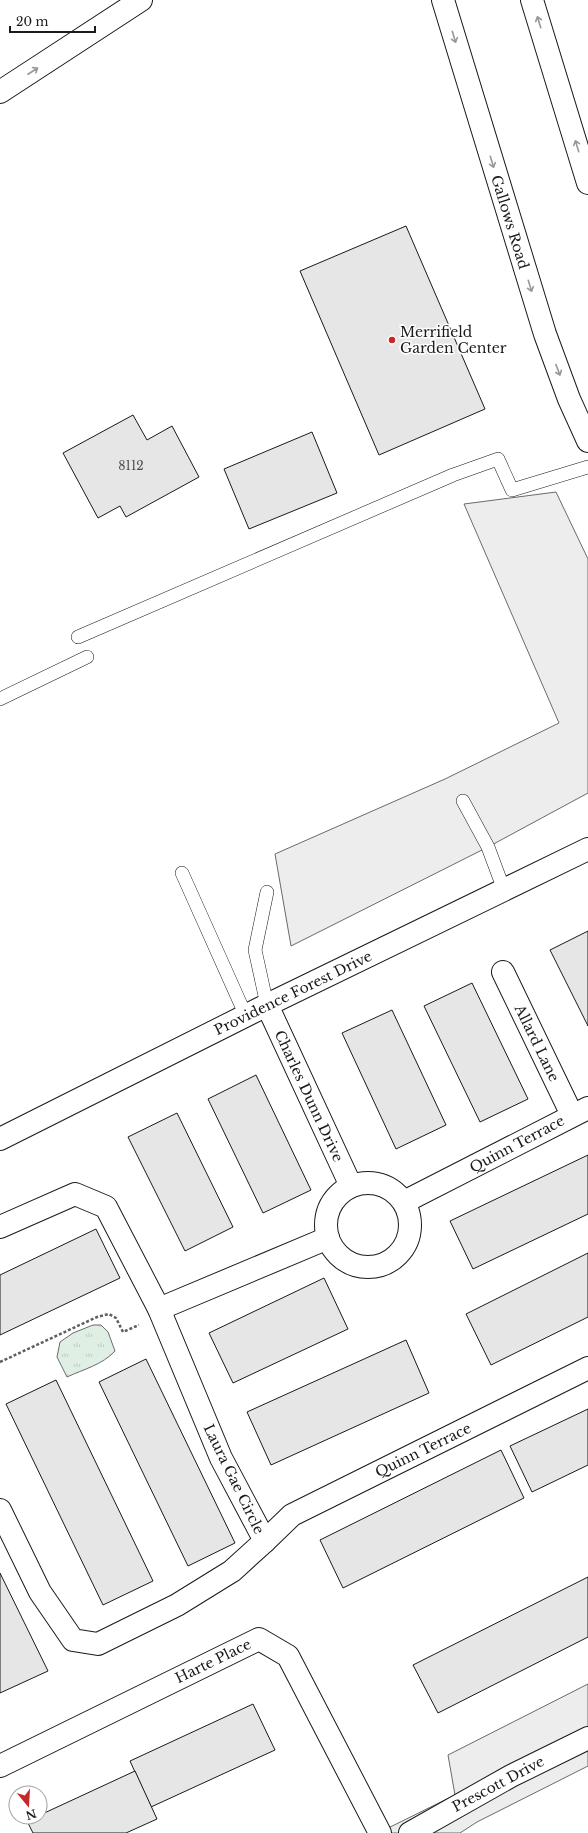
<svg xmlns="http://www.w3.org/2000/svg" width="588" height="1833" font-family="'Libre Baskerville',serif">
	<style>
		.park { fill: url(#park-tufts); stroke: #6a6a6a }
		.parking { fill: #ededed; stroke: #6a6a6a }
		.building { fill: #e6e6e6; stroke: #1a1a1a }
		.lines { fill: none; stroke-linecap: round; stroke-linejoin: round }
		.lane-casing { stroke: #1a1a1a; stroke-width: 14 }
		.street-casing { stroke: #1a1a1a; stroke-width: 24 }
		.secondary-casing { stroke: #1a1a1a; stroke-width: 24 }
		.primary-casing { stroke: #1a1a1a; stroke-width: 24 }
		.path { stroke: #5f5f5f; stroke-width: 2.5; stroke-dasharray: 3 2; stroke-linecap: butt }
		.lane { stroke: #fff; stroke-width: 13 }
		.street { stroke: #fff; stroke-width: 22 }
		.secondary { stroke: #fff; stroke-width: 22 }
		.primary { stroke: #fff; stroke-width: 22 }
		.oneway { stroke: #989898 }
		.poi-dot { fill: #c62828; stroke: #fff; stroke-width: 1.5 }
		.labels { text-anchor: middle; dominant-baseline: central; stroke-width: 3; stroke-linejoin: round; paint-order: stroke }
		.number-label { font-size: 12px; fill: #4d4d4d }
		.street-label { font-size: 14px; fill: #1a1a1a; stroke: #fff }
		.poi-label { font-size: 14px; fill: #1a1a1a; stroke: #fff; text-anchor: start }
	</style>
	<defs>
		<pattern id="park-tufts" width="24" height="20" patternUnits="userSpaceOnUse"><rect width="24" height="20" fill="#e0efe3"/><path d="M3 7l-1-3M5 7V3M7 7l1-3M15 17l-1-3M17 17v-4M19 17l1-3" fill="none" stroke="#c0ccc2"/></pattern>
	</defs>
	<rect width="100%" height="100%" fill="#fff"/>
	<path class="park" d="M93,1325H101L108,1332L115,1351C102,1365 84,1369 67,1377L57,1357L60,1342L73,1333Z"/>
	<g class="parking">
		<path d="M556,492L588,559V793L488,847L291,946L275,854L445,779L559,723L464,504Z"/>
		<path d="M588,1684V1766L477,1822L460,1833H378L455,1795L448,1755Z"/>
	</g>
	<g class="building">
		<path d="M406,226L485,409L379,455L300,271Z"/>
		<path d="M133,415L147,440L172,426L199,477L126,517L120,506L98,518L63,453Z"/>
		<path d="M312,432L337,493L249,529L224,469Z"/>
		<path d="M588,931V1026L550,950Z"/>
		<path d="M472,983L528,1099L480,1122L424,1006Z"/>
		<path d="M392,1010L446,1125L396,1149L342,1033Z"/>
		<path d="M256,1075L311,1190L263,1213L208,1099Z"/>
		<path d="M177,1113L233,1227L185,1251L128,1137Z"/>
		<path d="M588,1155V1214L473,1269L450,1221Z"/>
		<path d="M96,1229L120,1278L0,1335V1275Z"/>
		<path d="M588,1253V1317L491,1365L466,1314Z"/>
		<path d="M324,1278L348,1329L233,1383L209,1333Z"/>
		<path d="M406,1340L429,1393L271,1465L247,1412Z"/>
		<path d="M146,1359L235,1543L188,1566L99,1382Z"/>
		<path d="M56,1380L153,1581L103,1605L6,1404Z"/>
		<path d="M588,1409V1465L532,1492L510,1446Z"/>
		<path d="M501,1450L524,1498L343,1588L320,1540Z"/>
		<path d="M0,1573L48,1671L0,1693Z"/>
		<path d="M588,1577V1637L438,1713L413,1665Z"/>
		<path d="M253,1704L275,1750L151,1807L130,1761Z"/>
		<path d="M135,1771L157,1819L126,1833H33L27,1821L40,1817V1815Z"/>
	</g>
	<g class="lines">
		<defs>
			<g id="lane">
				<path d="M78,637L453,475L498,459L512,490L588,467"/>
				<path d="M0,699L87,657"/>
				<path d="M463,801L488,847L504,890"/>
				<path d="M182,873L246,1016"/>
				<path d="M267,1005L255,950L267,892"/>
			</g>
			<g id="street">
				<path d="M503,972L572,1115"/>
				<path d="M267,1005L351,1186"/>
				<circle cx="368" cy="1225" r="42"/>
				<path d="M404,1202L588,1108"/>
				<path d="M0,1227L75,1194L106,1207L159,1309L221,1458L265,1541L232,1571L177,1605L98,1644L73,1640L40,1592L0,1510"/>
				<path d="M159,1309L328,1238"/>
				<path d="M265,1541L292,1515L588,1368"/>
				<path d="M0,1766L259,1639L288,1656L380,1833"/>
				<path d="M410,1833L511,1776L588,1738"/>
			</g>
			<path id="secondary" d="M0,1139L267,1005L588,849"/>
			<g id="primary">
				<path d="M443,0L545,334L569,399L588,441"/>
				<path d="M532,0L588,183"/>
				<path d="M0,92L141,0"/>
			</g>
		</defs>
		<use href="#lane" class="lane-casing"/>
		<use href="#street" class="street-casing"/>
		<use href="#secondary" class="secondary-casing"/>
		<use href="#primary" class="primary-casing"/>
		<path class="path" d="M0,1362L97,1317L109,1314L116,1318L123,1332L139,1325"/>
		<use href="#lane" class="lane"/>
		<use href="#street" class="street"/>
		<use href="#secondary" class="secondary"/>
		<use href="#primary" class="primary"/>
	</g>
	<defs><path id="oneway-shaft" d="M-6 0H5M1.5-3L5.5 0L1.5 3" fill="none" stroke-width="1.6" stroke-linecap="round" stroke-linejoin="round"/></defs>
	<g class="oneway">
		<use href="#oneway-shaft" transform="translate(539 22) rotate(-107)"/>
		<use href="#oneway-shaft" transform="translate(454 37) rotate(73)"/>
		<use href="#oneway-shaft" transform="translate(33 71) rotate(-33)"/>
		<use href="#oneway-shaft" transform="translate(577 146) rotate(-107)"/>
		<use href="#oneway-shaft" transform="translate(492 162) rotate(73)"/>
		<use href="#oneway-shaft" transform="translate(530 286) rotate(73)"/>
		<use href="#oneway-shaft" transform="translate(558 370) rotate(69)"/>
	</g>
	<circle class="poi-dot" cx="392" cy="340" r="4"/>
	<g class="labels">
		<g class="number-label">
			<text x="131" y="465">8112</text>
		</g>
		<g class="street-label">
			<text transform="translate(510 222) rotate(73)">Gallows Road</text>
			<text transform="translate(293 993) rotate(-26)">Providence Forest Drive</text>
			<text transform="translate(537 1043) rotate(64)">Allard Lane</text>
			<text transform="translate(309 1096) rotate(65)">Charles Dunn Drive</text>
			<text transform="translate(517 1144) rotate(-28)">Quinn Terrace</text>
			<text transform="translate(423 1450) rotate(-26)">Quinn Terrace</text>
			<text transform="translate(234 1479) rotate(64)">Laura Gae Circle</text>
			<text transform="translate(213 1661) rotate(-26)">Harte Place</text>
			<text transform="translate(498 1784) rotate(-28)">Prescott Drive</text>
		</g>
		<g class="poi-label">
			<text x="400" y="332">Merrifield<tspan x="400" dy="16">Garden Center</tspan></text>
		</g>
	</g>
	<g transform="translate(28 1805) rotate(162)"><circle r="19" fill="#ffffff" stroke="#a3a3a3"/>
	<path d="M0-3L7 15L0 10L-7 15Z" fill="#c62828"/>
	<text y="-6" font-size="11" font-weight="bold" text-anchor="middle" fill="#1a1a1a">N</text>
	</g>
	<path d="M10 26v6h85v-6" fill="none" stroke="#1a1a1a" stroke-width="2"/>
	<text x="16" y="26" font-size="12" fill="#1a1a1a" stroke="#ffffff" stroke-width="3" paint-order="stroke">20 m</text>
</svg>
